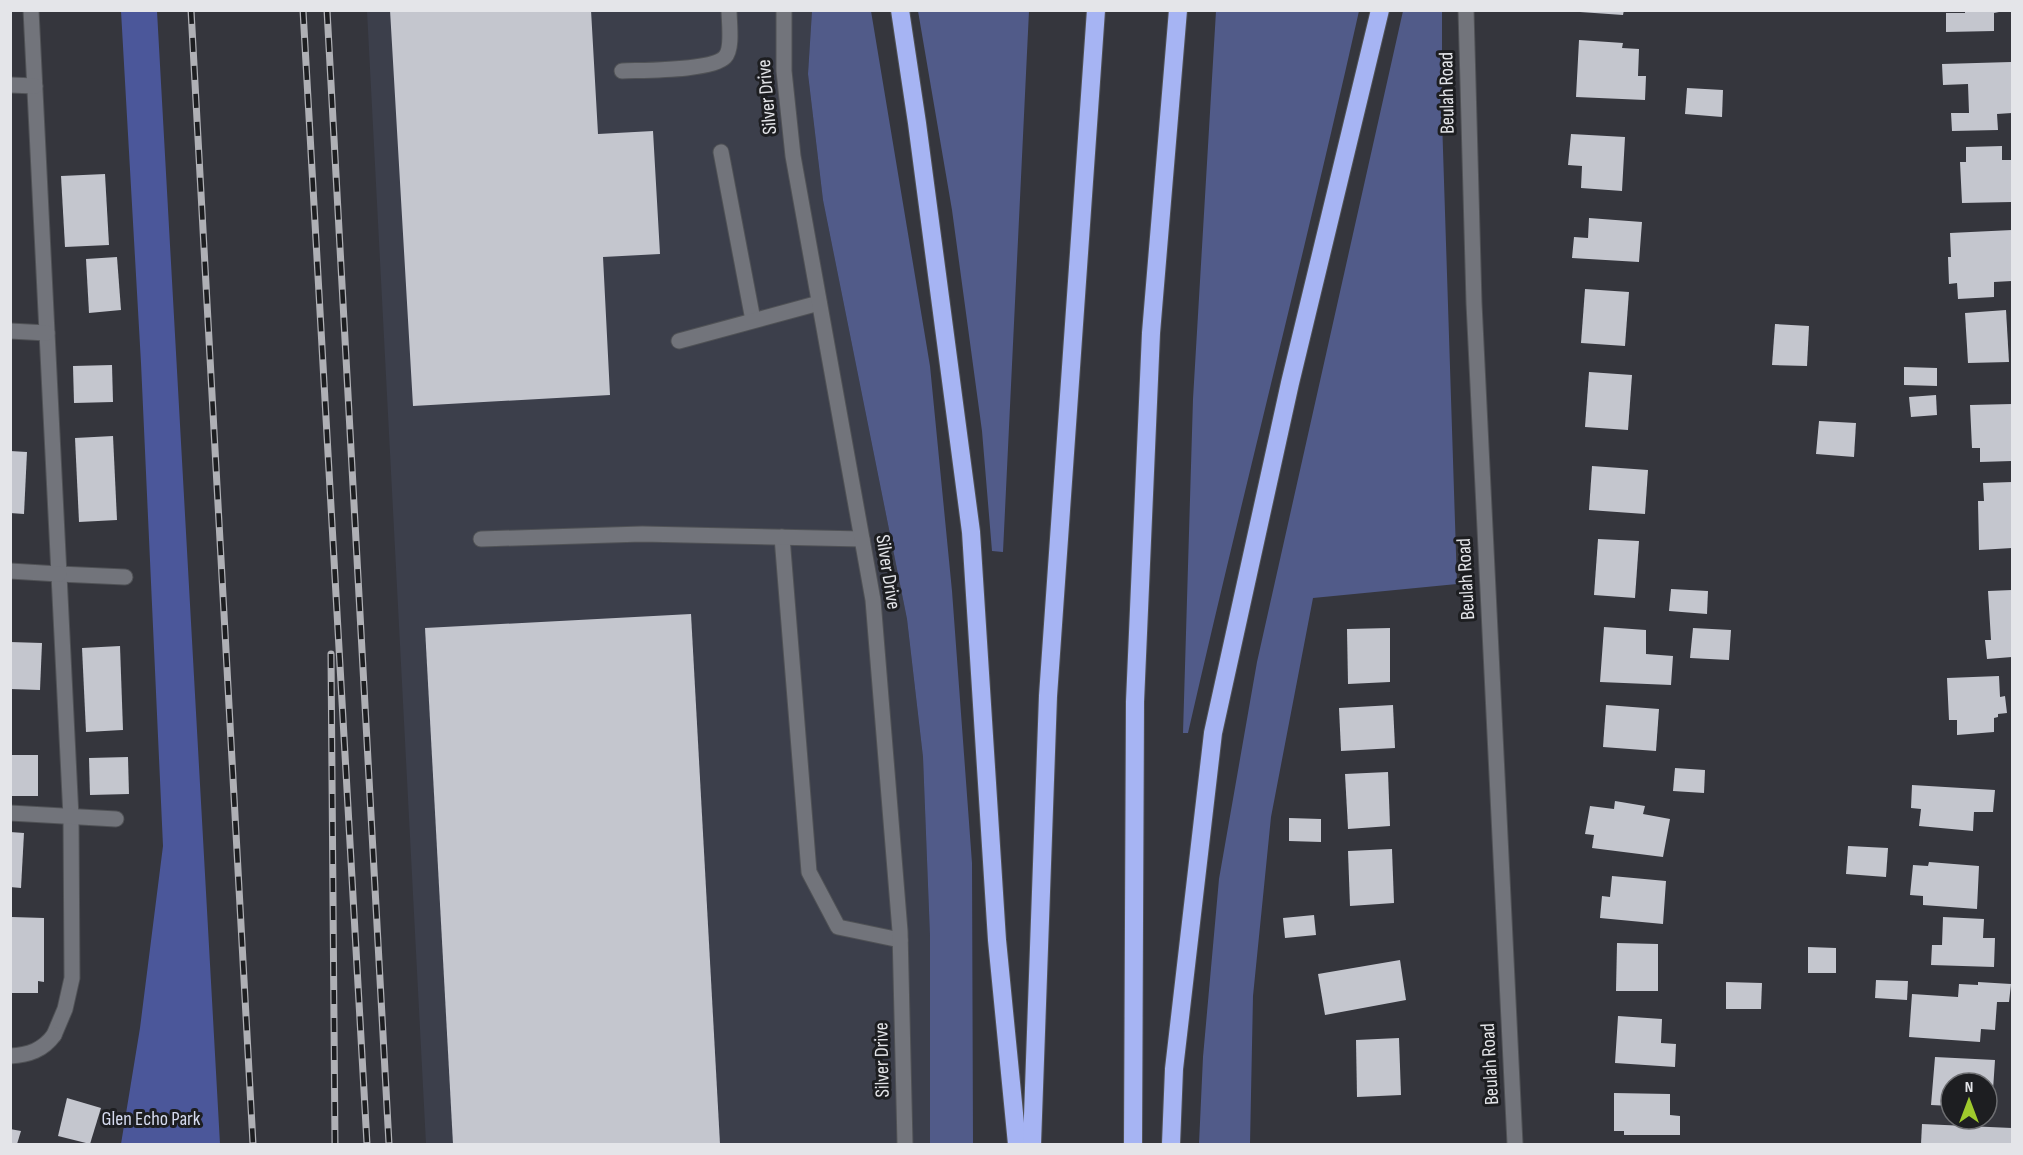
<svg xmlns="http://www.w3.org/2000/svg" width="2023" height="1155" font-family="'Sofia Sans Condensed',sans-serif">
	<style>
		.built { fill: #3c3f4b }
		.green { fill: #515b89 }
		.forest { fill: #4b579a }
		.building { fill: #c4c6ce }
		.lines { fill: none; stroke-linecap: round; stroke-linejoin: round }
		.service-casing { stroke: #505256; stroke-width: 17 }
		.minor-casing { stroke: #505256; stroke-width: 17 }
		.motorway-casing { stroke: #505256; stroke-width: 20 }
		.service { stroke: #72747b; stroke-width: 15 }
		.minor { stroke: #72747b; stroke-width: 15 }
		.motorway { stroke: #a6b4f3; stroke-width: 18 }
		.rail-casing { stroke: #afb0b5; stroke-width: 7 }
		.rail { stroke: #1d1e21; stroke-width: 4.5; stroke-dasharray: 14; stroke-linecap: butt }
		.labels { text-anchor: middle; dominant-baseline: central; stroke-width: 6; stroke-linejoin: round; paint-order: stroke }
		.street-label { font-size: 20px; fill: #e4e5e9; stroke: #1d1e21 }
		.park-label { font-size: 20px; fill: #d6dbef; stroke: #1d1e21 }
	</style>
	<rect width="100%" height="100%" fill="#35363d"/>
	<path class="built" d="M367,11H812L808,74L823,200L907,619L923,757L930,936V1144H426Z"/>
	<g class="green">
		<path d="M812,11H871L930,366L952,591L972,863L973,1144H930V936L923,757L907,619L823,200L808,74Z"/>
		<path d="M918,11H1029L1003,552L992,551L982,431L952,210Z"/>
		<path d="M1216,11H1359C1305,252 1243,492 1188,733H1183L1193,399Z"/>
		<path d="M1403,11H1442V119L1457,584L1313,598L1271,817L1253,996L1250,1144H1199L1203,1057L1219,879L1257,662Z"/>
	</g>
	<path class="forest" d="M121,11H157L220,1144H121L140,1028L163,846L141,363Z"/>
	<g class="building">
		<path d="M390,10H591L598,134L653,131L660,254L603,257L610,395L413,406Z"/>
		<path d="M1580,10H1624L1623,15L1580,12Z"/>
		<path d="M1965,10H1999V12L1994,13V31L1946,32V13H1965Z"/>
		<path d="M1579,40L1623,43L1622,48L1639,49L1638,76H1646L1645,100L1576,97Z"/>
		<path d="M2011,62L2012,113L1997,114L1998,130L1952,131L1951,113H1969L1968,84L1943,85L1942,64Z"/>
		<path d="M1687,88L1723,90L1722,117L1685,114Z"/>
		<path d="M1571,134L1625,137L1622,191L1581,188L1582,166L1568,165Z"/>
		<path d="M2002,146V160H2012V202L1962,203L1960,162H1966V147Z"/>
		<path d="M105,174L109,245L65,247L61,176Z"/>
		<path d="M1589,218L1642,222L1639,262L1572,258L1574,237L1588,238Z"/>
		<path d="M2012,230V281L1994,282V297L1958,299L1957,283L1949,284L1948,257H1951L1950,233Z"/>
		<path d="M117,257L121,310L89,313L86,259Z"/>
		<path d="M1585,289L1629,292L1625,346L1581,343Z"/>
		<path d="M2006,310L2009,362L1968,363L1965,313Z"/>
		<path d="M1775,324L1809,326L1807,366L1772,365Z"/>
		<path d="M112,365L113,402L74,403L73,366Z"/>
		<path d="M1904,367L1937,368V386L1904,385Z"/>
		<path d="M1589,372L1632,375L1628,430L1585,427Z"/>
		<path d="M1936,395L1937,415L1911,417L1909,397Z"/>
		<path d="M2012,404V461L1980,462V448H1972L1970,405Z"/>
		<path d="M1819,421L1856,423L1854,457L1816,454Z"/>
		<path d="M113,436L117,520L79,522L75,438Z"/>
		<path d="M10,451L27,452L24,514L10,513Z"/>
		<path d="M1592,466L1648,470L1645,514L1589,510Z"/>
		<path d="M2012,482V548L1979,550L1978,501H1984L1983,483Z"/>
		<path d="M1598,539L1639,541L1635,598L1594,595Z"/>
		<path d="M1671,589L1708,591L1707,614L1669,611Z"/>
		<path d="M2012,590V657L1987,659L1985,640H1991L1988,591Z"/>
		<path d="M691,614L720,1144H453L425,628Z"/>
		<path d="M1604,627L1646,630V654L1673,656L1671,685L1600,682Z"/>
		<path d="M1390,628V682L1348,684L1347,629Z"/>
		<path d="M1693,628L1731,630L1729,660L1690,658Z"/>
		<path d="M10,642L42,643L40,690L10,689Z"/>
		<path d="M120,646L123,730L86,732L82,648Z"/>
		<path d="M1999,676L2000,697L2005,696L2007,713L1998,714V717L1994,718V732L1957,735V720H1949L1947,678Z"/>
		<path d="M1393,705L1395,748L1341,751L1339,708Z"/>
		<path d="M1606,705L1659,709L1656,751L1603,747Z"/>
		<rect x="10" y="755" width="28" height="41"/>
		<path d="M128,757L129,794L90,795L89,758Z"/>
		<path d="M1675,768L1705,770L1704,793L1673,791Z"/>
		<path d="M1388,772L1390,826L1348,829L1345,774Z"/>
		<path d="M1912,785L1995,790L1993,812H1974L1973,831L1919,826L1921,809L1911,808Z"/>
		<path d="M1615,801L1645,806L1643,814L1670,819L1663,857L1592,848L1594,835L1585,834L1590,806L1614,809Z"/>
		<path d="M1289,818L1321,819V842L1289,841Z"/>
		<path d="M10,832L24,833L21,888L10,887Z"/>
		<path d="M1848,846L1888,848L1886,877L1846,874Z"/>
		<path d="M1392,849L1394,903L1350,906L1348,851Z"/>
		<path d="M1929,862L1979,866L1977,909L1923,905V896L1910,895L1913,865L1928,866Z"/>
		<path d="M1612,876L1666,881L1663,924L1600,918L1602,896L1610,897Z"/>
		<path d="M1314,915L1316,935L1285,938L1283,918Z"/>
		<path d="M12,917L44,918V982L38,981V993H10Z"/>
		<path d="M1943,917L1984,919L1983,938H1995L1994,967L1931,965L1932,945H1942Z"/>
		<path d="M1617,943L1658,944V991H1616Z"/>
		<path d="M1808,947L1836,948V973H1808Z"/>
		<path d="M1400,960L1406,1000L1325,1015L1318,974Z"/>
		<path d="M1876,980L1908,981L1907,1000L1875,998Z"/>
		<path d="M1726,982L1762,983L1761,1009H1726Z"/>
		<path d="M1978,982L2011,984L2009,1002H1997L1995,1030L1981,1029L1980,1042L1909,1037L1912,994L1958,997L1959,984L1978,985Z"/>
		<path d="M1618,1016L1662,1019L1661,1043L1676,1044L1675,1067L1615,1063Z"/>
		<path d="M1399,1038L1401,1095L1357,1097L1356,1040Z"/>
		<path d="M1935,1057L1995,1060L1993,1090H1987V1083H1951V1106L1931,1105Z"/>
		<path d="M1614,1093L1670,1094V1115L1680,1116V1135H1624V1131H1614Z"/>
		<path d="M67,1098L101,1108L90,1144L58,1136Z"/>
		<path d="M1922,1124L2012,1128V1144H1921Z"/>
		<path d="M10,1129L21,1131L17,1144H10Z"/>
	</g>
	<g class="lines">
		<defs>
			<g id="service">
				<path d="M31,10L71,817L72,978L65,1009L54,1035"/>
				<path d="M622,71C642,70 712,71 725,57C733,49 729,22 729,10"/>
				<path d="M721,152L753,320"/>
				<path d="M10,331L47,333"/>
				<path d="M679,341L819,303"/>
				<path d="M782,537L809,872L838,927L900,940"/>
				<path d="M481,539L642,534L862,539"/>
				<path d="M59,574L125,577"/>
				<path d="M10,813L116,819"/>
			</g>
			<g id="minor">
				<path d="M784,10V71L793,156L873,600L900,931L905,1144"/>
				<path d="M1466,10L1474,303L1515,1144"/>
				<path d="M10,85L35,86"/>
				<path d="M10,571L59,574"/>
				<path d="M10,1056C29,1055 43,1050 54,1035"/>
			</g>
			<g id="motorway">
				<path d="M900,10L917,123L971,532L997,940L1017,1144"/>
				<path d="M1032,1144L1048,696L1096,10"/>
				<path d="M1133,1144L1135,702L1151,333L1178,10"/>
				<path d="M1171,1144L1174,1069L1213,733L1290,383L1380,10"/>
			</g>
		</defs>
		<use href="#service" class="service-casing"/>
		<use href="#minor" class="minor-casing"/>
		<use href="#motorway" class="motorway-casing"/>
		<use href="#service" class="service"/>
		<use href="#minor" class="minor"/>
		<use href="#motorway" class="motorway"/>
		<defs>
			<g id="rail">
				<path d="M191,10L253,1144"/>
				<path d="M303,10L367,1144"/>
				<path d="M327,10L389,1144"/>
				<path d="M331,654L335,1144"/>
			</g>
		</defs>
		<use href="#rail" class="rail-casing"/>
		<use href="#rail" class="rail"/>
	</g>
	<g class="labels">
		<g class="street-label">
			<text transform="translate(1447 93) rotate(-91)">Beulah Road</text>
			<text transform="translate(767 97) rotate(-95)">Silver Drive</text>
			<text transform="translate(888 572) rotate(81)">Silver Drive</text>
			<text transform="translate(1466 579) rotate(-93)">Beulah Road</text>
			<text transform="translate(882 1060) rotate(-91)">Silver Drive</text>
			<text transform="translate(1490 1064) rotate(-93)">Beulah Road</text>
		</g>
		<g class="park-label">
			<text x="151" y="1119">Glen Echo Park</text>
		</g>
	</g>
	<rect width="2023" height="1155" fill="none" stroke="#e4e5e9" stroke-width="24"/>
	<g transform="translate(1969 1101)"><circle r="28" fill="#1d1e21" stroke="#6d6e71" stroke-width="1.5"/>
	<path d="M0-4.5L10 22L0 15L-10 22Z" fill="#9fca2d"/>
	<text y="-9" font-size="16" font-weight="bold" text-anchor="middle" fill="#e4e5e9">N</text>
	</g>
</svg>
